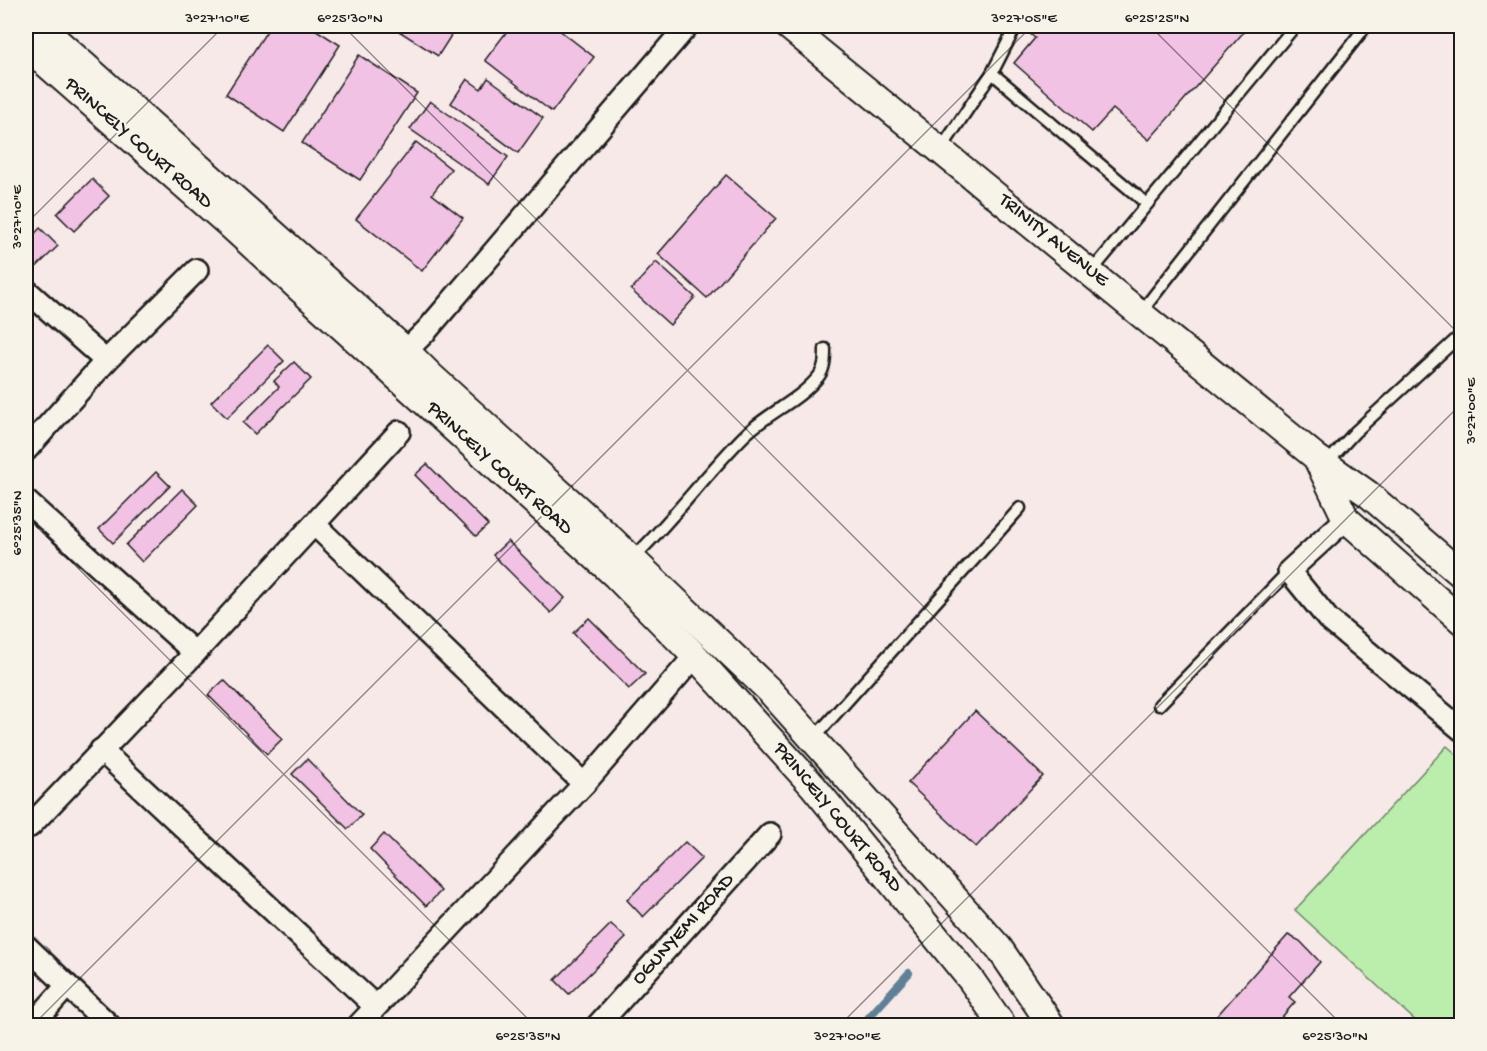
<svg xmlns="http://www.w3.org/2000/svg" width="1487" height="1051" font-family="'Gochi Hand',sans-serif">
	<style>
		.green { fill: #bbedad; stroke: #6c8464; stroke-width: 1.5 }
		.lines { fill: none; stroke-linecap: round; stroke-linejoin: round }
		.stream { stroke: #5e8097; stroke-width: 8 }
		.building { fill: #f1c2e4; stroke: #1c1c1c; stroke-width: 1.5 }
		.service-casing { stroke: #1c1c1c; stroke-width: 15 }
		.minor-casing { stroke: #1c1c1c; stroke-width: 26 }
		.tertiary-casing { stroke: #1c1c1c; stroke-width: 30 }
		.service { stroke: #f7f3e8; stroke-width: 10 }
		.minor { stroke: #f7f3e8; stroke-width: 21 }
		.tertiary { stroke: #f7f3e8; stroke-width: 26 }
		.ticks { fill: none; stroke: #1c1c1c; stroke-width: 1.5; stroke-opacity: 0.45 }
		.labels { text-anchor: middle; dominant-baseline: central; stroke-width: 4.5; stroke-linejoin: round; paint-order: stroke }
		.street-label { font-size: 20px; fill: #1c1c1c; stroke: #f7f3e8 }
		.neatline { fill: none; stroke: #1c1c1c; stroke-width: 2 }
		.ticks-label { font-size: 15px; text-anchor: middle; fill: #1c1c1c }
	</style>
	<rect width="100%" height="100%" fill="#f6e9e7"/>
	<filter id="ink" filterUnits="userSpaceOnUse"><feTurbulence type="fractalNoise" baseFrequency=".0167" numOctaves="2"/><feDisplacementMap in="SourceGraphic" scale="12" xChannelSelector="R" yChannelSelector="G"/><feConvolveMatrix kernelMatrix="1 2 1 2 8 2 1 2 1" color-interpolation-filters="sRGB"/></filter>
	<g filter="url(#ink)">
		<path class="green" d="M1447,746L1461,758V1025H1420L1295,910Z"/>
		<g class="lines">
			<path class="stream" d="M861,1026L909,973"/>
		</g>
		<g class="building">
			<path d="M270,26H310L340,45L284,132L226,94Z"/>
			<path d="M391,26H439L452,34L438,56Z"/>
			<path d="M511,26H554L594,57L552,112L485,60Z"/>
			<path d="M1026,26H1249L1149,140L1113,109L1092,132L1014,63L1035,38L1023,28Z"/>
			<path d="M359,55L417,93L360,180L302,143Z"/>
			<path d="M488,78L543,118L518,153L451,103L467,79L481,89Z"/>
			<path d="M430,101L508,157L489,184L410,129Z"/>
			<path d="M416,142L451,169L432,194L463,218L422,271L356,219Z"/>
			<path d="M726,175L776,218L707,298L658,254Z"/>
			<path d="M92,179L109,196L74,231L57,214Z"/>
			<path d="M40,228L58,246L28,275L26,273V243Z"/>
			<path d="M656,262L695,297L670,325L631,290Z"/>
			<path d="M268,345L284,361L227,418L211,402Z"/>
			<path d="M294,362L311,379L255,434L243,423L279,387L274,381Z"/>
			<path d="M427,464L488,525L476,536L415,475Z"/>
			<path d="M156,472L170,486L113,543L99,529Z"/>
			<path d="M182,489L198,505L142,562L126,545Z"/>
			<path d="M508,541L565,598L551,613L493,555Z"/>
			<path d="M589,618L645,674L629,689L573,633Z"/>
			<path d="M224,680L282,739L267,754L208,695Z"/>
			<path d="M975,711L1043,776L976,847L908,783Z"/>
			<path d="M307,759L362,815L348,829L292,774Z"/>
			<path d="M384,834L441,891L426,906L370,849Z"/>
			<path d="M685,842L702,858L643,917L627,900Z"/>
			<path d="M611,924L626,938L569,994L555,980Z"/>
			<path d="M1288,935L1300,941L1320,962L1289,997L1295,1002L1274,1026H1208Z"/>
		</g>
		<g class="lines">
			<defs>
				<g id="service">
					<path d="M992,73L1147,204"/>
					<path d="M941,149L992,73L1016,26"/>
					<path d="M1091,272L1295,26"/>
					<path d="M1141,312L1366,26"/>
					<path d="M1326,464L1355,432L1462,334"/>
					<path d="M632,559C672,521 705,475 744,436C767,413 798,402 819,376C825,368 825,358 825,349"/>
					<path d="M1159,705L1289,571"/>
					<path d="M813,739L1020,508"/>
				</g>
				<g id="minor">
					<path d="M26,290L106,361"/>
					<path d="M406,351L427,330L687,26"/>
					<path d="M26,450L106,361L197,270"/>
					<path d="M26,501L195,653"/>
					<path d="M1346,519L1289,571L1328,619L1462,730"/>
					<path d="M315,525L584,784"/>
					<path d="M101,750L375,1006"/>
					<path d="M30,826L195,653L399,432"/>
					<path d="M26,946L110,1026"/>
					<path d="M31,1026L67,986"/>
					<path d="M358,1026L584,784L695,656"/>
					<path d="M597,1026L770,834"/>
				</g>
				<g id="tertiary">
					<path d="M40,26L406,351L431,376L611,539L769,690L999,948L1052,1026"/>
					<path d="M788,26L1317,458L1368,494L1462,575"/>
					<path d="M26,46L232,227L616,576L695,656L813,786L971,980L1003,1026"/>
					<path d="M1318,461L1346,519L1462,621"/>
				</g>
			</defs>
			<use href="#service" class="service-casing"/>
			<use href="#minor" class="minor-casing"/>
			<use href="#tertiary" class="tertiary-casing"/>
			<use href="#service" class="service"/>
			<use href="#minor" class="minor"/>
			<use href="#tertiary" class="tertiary"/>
		</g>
	</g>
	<path class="ticks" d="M343,26L1343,1026M1150,26L1462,337M26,224L224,26M26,516L535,1026M32,1026L1032,26M839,1026L1462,403"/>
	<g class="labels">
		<g class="street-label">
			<text transform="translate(138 144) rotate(41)">PRINCELY COURT ROAD</text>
			<text transform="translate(1053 241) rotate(39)">TRINITY AVENUE</text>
			<text transform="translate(499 469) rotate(42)">PRINCELY COURT ROAD</text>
			<text transform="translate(837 818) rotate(50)">PRINCELY COURT ROAD</text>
			<text transform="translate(684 930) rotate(-48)">OGUNYEMI ROAD</text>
		</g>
	</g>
	<rect width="1487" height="1051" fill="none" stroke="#f7f3e8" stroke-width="66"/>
	<rect x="33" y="33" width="1421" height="985" class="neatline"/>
	<g class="ticks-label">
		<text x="217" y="22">3°27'10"E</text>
		<text x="350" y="22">6°25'30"N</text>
		<text x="1024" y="22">3°27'05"E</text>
		<text x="1157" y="22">6°25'25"N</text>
		<text transform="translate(16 217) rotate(-90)" y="5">3°27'10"E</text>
		<text transform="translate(1470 411) rotate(-90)" y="5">3°27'00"E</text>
		<text transform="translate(16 523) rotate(-90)" y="5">6°25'35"N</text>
		<text x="528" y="1040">6°25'35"N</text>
		<text x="847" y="1040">3°27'00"E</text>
		<text x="1335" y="1040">6°25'30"N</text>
	</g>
</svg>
